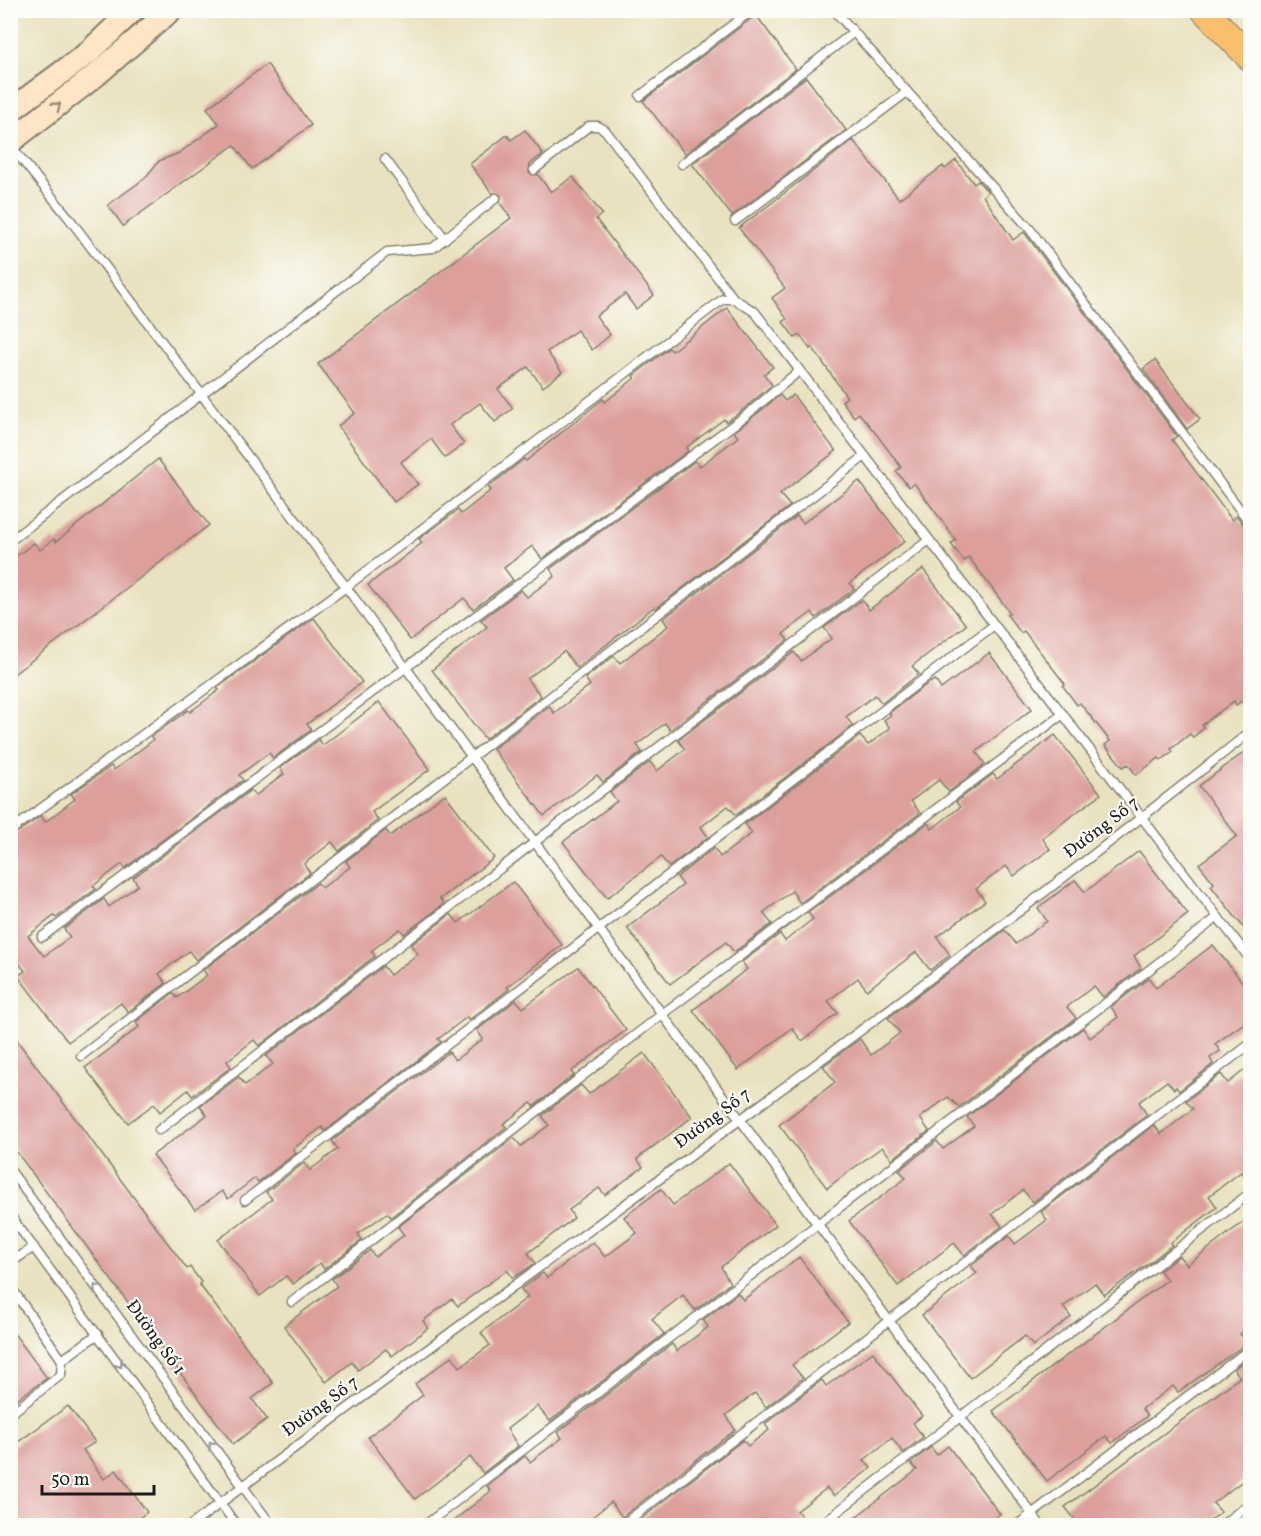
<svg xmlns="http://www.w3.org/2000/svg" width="1261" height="1536" font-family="Vollkorn,serif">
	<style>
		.building { fill: #dc9f9c }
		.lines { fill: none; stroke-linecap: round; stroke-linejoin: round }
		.service-casing { stroke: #827f6e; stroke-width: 11 }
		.secondary-casing { stroke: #827f6e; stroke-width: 26 }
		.primary-casing { stroke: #827f6e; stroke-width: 28 }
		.service { stroke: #fff; stroke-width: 8 }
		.secondary { stroke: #fde5c5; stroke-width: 22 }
		.primary { stroke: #fabe6d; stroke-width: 26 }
		.oneway { stroke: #988b79 }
		.oneway2 { stroke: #999 }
		.labels { text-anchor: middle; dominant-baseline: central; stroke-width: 4.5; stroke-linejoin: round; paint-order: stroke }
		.street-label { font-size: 18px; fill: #1c1c1c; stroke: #fdfcf7 }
	</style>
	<rect width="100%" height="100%" fill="#fdfcf7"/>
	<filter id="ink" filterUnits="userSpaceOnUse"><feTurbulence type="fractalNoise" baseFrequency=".0167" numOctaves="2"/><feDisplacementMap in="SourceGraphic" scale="12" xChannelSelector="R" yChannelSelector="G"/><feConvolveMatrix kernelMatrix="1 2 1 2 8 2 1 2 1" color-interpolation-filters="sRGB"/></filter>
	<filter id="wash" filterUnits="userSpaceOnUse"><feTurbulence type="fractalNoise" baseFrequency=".008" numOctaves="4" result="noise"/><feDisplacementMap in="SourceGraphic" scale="24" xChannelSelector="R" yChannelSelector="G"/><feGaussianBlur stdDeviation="1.35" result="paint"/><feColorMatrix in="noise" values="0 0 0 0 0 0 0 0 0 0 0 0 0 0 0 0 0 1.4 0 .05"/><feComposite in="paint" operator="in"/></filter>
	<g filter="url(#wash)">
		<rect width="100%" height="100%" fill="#e9e2c0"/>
		<g id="blocks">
			<g class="building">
				<path d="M756,15L796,69L685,154L643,101Z"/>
				<path d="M267,64L311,125L252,169L234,145L123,226L108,205L144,179L159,161L179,153L219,124L207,108Z"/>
				<path d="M806,77L846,130L732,216L692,164Z"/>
				<path d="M525,130L543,154L530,164L529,173L538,175L551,192L573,177L602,214L596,219L654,295L636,309L625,294L596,316L610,335L592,350L577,330L547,352L562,372L543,387L528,367L498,389L513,408L495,422L480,403L450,425L464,444L445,458L431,439L401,462L418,484L394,502L338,426L355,413L318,364L511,218L500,203L501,195L492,193L470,164L507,135L511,140Z"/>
				<path d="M853,140L899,199L943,166L945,169L956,160L974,184L978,181L988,192L983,196L1013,240L1024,232L1177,436L1172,440L1232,520L1237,516L1245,527L1251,529V688L1245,693L1248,696L1236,705L1234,701L1202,725L1204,728L1193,737L1190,734L1171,749L1173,752L1161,760L1159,758L1136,775L1128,764L1123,767L1105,745L1110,741L1096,723L1080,703L1077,705L1063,686L1065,684L1024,631L1021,633L1007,615L1010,613L969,557L964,561L951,544L956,540L914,483L909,487L896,471L901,467L877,435L859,413L854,417L842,401L847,397L812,347L810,349L800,335L795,338L783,322L787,319L772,298L785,288L739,228Z"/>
				<path d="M727,308L773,367L764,374L772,385L740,412L726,422L724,419L686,448L688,451L542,559L532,546L504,568L513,580L473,609L464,598L410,640L368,585L422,543L419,539L458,510L461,514L491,490L488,487L524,459L526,461L603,399L605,402L635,378L633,376L669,348L672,351Z"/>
				<path d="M1155,360L1200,419L1187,429L1143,369Z"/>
				<path d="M780,395L785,401L793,395L836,451L780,494L790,506L655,609L654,607L577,668L564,651L527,679L541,696L485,739L432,670L487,627L481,620L521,590L527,597L555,576L550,569L695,461L700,466L738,437L734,432Z"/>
				<path d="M158,459L209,525L10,677V561L34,543L40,550L54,539L56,542Z"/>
				<path d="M859,481L905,541L850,583L854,589L816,618L812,612L783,634L788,640L670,730L665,723L637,745L642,752L603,782L597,775L544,816L493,749L549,706L554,713L590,685L585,678L614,656L620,663L668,626L663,619L797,516L803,523Z"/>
				<path d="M923,569L966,625L912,666L919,674L882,703L875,695L846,717L853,726L736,815L728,806L701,827L708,837L669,867L661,857L607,898L563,842L617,801L610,792L650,762L657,771L685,749L678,740L794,652L801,661L832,638L824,628L862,600L869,610Z"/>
				<path d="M314,618L362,682L307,724L311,730L273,758L269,753L239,775L243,780L125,868L122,864L93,886L96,889L56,918L54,916L28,936L44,956L70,937L64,929L104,899L109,907L138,885L133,878L251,790L255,796L284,774L280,768L319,740L323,745L379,702L430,769L372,812L378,820L339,851L332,842L304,864L310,873L196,960L189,951L159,974L166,983L128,1012L121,1003L68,1042L18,976L25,971L10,951V837L41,816L45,822L75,799L71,794L111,766L114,770L153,740L151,737L188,710L190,712L219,690L217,688Z"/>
				<path d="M989,653L1032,709L976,752L985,764L949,792L939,780L911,801L920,813L800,903L792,891L763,913L772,924L734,952L726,942L670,984L627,928L683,885L677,877L714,848L720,857L752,833L745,824L860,736L868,745L890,728L884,720L891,715L889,713L927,684L935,680L941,689Z"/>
				<path d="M1055,735L1101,794L1042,838L1050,849L1014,876L1006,866L976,889L985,901L937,937L950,955L930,970L916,952L867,990L858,978L828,1001L838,1013L802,1041L792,1028L738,1070L693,1010L747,969L742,962L780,934L785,941L813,919L808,913L928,823L932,829L960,807L956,802L993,774L997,779Z"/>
				<path d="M1251,747V937L1211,886L1214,883L1199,864L1237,836L1199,786Z"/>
				<path d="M445,794L494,858L440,899L444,904L404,934L400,929L371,951L375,956L259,1046L254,1040L227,1061L231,1067L192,1096L188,1090L160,1112L154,1104L128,1123L85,1068L139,1027L136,1022L173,993L177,998L207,975L203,970L318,883L322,888L350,867L346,861L386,830L390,836Z"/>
				<path d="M1139,851L1188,914L1134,956L1141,968L1103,997L1094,986L1067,1007L1076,1018L959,1107L948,1097L920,1118L929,1131L892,1159L882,1147L827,1188L779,1125L835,1082L823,1066L860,1039L871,1055L900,1033L888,1018L1005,930L1016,944L1047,921L1038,908L1075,880L1085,892Z"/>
				<path d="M513,882L562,945L507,987L509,989L469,1020L467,1017L438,1039L441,1042L325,1131L322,1127L293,1149L296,1153L258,1182L255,1178L228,1199L222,1191L195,1210L153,1155L207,1115L200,1106L239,1077L245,1085L273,1064L266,1056L383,966L390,975L418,954L411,945L451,914L458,923Z"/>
				<path d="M1213,945L1251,993V1018L1215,1044L1220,1051L1210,1058L1213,1064L1179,1091L1176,1087L1174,1089L1167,1081L1139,1102L1147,1115L1033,1202L1023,1190L992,1214L1002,1226L964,1255L954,1243L898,1286L849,1221L906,1178L899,1170L937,1141L943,1149L974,1126L967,1117L1083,1028L1090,1038L1118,1017L1111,1007L1149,978L1156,988Z"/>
				<path d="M578,967L626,1030L571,1072L574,1075L534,1106L531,1103L503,1124L506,1127L391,1217L387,1213L358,1234L362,1240L324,1269L320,1263L293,1284L286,1276L260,1296L218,1240L272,1199L266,1192L304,1163L310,1170L338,1149L332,1141L449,1052L455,1060L483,1039L477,1030L516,1000L523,1008Z"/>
				<path d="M10,1031L187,1269L190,1267L201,1282L199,1284L273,1383L252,1399L267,1419L233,1444L10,1143Z"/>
				<path d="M644,1053L692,1117L637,1159L643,1167L605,1195L599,1188L569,1210L574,1218L528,1253L535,1263L513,1278L507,1270L458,1306L452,1299L423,1321L428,1328L392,1356L386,1349L358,1370L352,1362L326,1382L284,1326L337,1286L332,1279L370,1250L375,1257L404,1235L398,1227L514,1138L521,1146L549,1125L542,1116L581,1085L589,1094Z"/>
				<path d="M1251,1065V1185L1241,1172L1209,1196L1217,1207L1170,1243L1172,1245L1152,1261L1104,1295L1095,1283L1063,1307L1071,1317L1033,1346L1025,1336L970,1378L922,1315L977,1273L971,1266L1009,1236L1015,1244L1047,1220L1041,1212L1154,1125L1161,1134L1193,1109L1186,1101L1221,1074L1228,1083Z"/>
				<path d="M729,1163L776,1225L721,1267L730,1283L695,1310L683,1295L652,1319L664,1334L550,1421L537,1406L507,1429L518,1446L483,1473L470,1457L415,1499L368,1437L423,1395L415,1384L452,1356L460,1367L490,1345L481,1333L528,1297L521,1289L543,1273L547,1278L593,1242L605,1257L637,1233L624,1217L661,1189L673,1205Z"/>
				<path d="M1251,1216V1326L1240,1334L1247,1343L1178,1392L1173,1386L1142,1409L1147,1416L1112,1443L1106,1436L1047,1481L993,1411L1167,1280L1160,1271L1179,1256L1187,1265Z"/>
				<path d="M799,1257L848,1322L792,1365L803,1378L766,1407L755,1393L726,1415L735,1430L622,1517L611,1502L581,1526H447L491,1491L487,1486L525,1456L530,1462L562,1438L558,1432L672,1344L677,1351L708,1327L703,1320L738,1293L743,1300Z"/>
				<path d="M10,1328L47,1378L10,1404Z"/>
				<path d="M873,1352L922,1416L913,1423L923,1437L903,1453L892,1438L864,1460L871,1468L834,1496L827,1488L797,1511L805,1521L798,1526H632L743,1440L748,1446L769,1430L765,1424L822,1380L826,1386Z"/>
				<path d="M1251,1357V1489L1244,1480L1213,1503L1221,1512L1203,1526H1080L1065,1507L1240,1377L1234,1369Z"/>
				<path d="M68,1406L95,1442L83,1450L104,1479L116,1470L147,1512L128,1526H10V1448Z"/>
				<path d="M948,1446L1000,1514L986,1526H844L917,1470L911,1463L931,1447L937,1455Z"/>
			</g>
		</g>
	</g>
	<g filter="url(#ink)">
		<use href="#blocks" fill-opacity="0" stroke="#827f6e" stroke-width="1.5"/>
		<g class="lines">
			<defs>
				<g id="service">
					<path d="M834,10L1029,228L1250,523"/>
					<path d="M640,96L752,10"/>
					<path d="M10,145L69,218L346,587L1041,1526"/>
					<path d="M385,159L445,239"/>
					<path d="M682,164L854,32"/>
					<path d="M534,170L589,126H598L605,130L734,299"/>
					<path d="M735,221L907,92"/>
					<path d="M10,541L387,252L433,248L496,198"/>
					<path d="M10,831L346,587L723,299H734L755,312L1250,959"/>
					<path d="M42,937L744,417L799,371"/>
					<path d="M81,1056L865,456"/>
					<path d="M159,1130L929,540"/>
					<path d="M10,1170L272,1526"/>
					<path d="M245,1200L994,625"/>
					<path d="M10,1215L237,1526"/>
					<path d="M10,1263L34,1247"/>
					<path d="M10,1286L62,1360L61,1375L10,1414"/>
					<path d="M292,1302L661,1015L1063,714"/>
					<path d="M62,1360L98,1334"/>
					<path d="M190,1526C543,1260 905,1007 1250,732"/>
					<path d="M424,1526L1218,917"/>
					<path d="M621,1526L1250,1044"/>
					<path d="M819,1526L1250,1193"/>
					<path d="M1016,1526L1250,1349"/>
					<path d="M1221,1526L1250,1503"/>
				</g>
				<g id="secondary">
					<path d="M10,111L88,53L133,10"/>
					<path d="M10,142L96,75L171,10"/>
				</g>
				<path id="primary" d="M1204,10L1250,58"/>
			</defs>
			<use href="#service" class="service-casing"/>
			<use href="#secondary" class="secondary-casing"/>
			<use href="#primary" class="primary-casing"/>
			<use href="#service" class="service"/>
			<use href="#secondary" class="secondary"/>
			<use href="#primary" class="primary"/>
		</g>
		<defs><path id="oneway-chevron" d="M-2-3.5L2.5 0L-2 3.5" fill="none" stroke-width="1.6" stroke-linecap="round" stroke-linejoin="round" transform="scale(1.5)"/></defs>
		<use class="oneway" href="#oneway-chevron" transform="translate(57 106) rotate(-38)"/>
		<g class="oneway2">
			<use href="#oneway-chevron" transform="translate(97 1288) rotate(-126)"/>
			<use href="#oneway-chevron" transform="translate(119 1364) rotate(54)"/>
			<use href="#oneway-chevron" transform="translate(212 1445) rotate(-126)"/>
		</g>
	</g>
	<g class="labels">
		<g class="street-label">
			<text transform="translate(1102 828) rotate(-37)">Đường Số 7</text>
			<text transform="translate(713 1119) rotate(-36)">Đường Số 7</text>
			<text transform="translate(155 1338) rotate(54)">Đường Số 1</text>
			<text transform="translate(321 1407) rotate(-36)">Đường Số 7</text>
		</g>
	</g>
	<rect width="1261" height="1536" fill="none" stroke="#fdfcf7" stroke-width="36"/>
	<path d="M42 1485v9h112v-9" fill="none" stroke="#1c1c1c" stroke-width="3"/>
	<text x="51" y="1485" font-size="18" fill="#1c1c1c" stroke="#fdfcf7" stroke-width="4.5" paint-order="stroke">50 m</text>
</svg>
